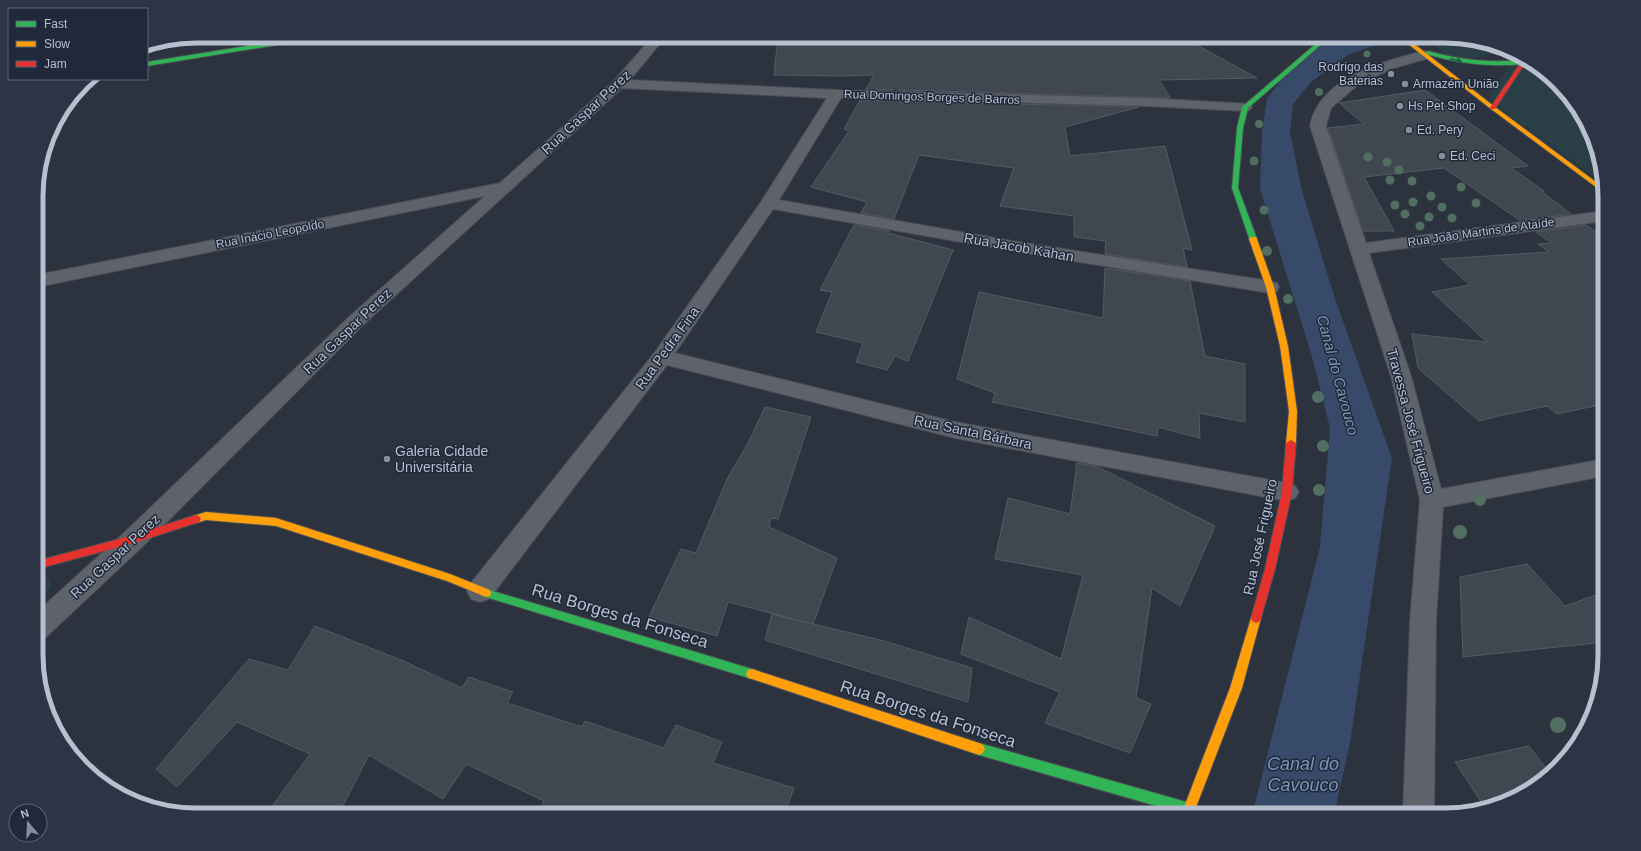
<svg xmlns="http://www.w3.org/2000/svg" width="1641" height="851" font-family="Arial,sans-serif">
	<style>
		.green { fill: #293f45 }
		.water { fill: #374a69 }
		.building { fill: #414750; stroke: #555b65 }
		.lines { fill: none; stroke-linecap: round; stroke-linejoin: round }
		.street-casing { stroke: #494e56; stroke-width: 2 }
		.fast-casing { stroke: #494e56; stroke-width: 2 }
		.slow-casing { stroke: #494e56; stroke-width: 2 }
		.jam-casing { stroke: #494e56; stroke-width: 2 }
		.street { fill: #5e626b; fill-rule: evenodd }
		.fast { fill: #30b455; fill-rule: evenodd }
		.slow { fill: #ff9f0a; fill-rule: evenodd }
		.jam { fill: #e5322d; fill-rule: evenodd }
		.tree { fill: #506f60 }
		.oneway { fill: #266145 }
		.poi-dot { fill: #878e9c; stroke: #1f293a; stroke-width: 1.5 }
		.labels { text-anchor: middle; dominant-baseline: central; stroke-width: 3; stroke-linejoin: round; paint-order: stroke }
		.far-poi-label { font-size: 12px; fill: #b8bfce; stroke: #1f293a; text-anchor: start }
		.far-street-label { font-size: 12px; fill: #b8bfce; stroke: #1f293a }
		.street-label { font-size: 14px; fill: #b8bfce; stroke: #1f293a }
		.poi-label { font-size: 14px; fill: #b8bfce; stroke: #1f293a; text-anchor: start }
		.water-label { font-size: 15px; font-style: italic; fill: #7d93b7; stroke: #1f293a }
		.near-street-label { font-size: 17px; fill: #b8bfce; stroke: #1f293a }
		.near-water-label { font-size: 18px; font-style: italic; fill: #7d93b7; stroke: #1f293a }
		.rim { fill: none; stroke: #b8bfce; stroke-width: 5 }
	</style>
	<rect width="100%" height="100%" fill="#2c333e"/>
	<g class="green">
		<path d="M1422,36H1445L1502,49C1484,58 1467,62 1447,55C1439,51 1430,42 1422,36Z"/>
		<path d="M1518,54L1551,76L1578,107L1604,175V184L1492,103L1489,96L1490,93Z"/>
		<path d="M44,577L50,579L51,587L37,603V578Z"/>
	</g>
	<path class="water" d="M1340,36H1379L1384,42L1348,55L1311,82L1293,104L1290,132L1302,191L1335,299L1392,458L1350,743L1334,815H1252L1320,547L1330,428L1311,353L1260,189L1262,132L1267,98L1291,69L1319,48Z"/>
	<g class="building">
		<path d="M778,36H1061L1184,38L1257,78L1159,80L1170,98L866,89L874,75L842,76L774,75Z"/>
		<path d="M1425,90L1528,166L1511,168L1544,191H1541L1571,214L1521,221L1444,168L1364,177L1394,231H1363L1328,128L1364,124L1339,103Z"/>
		<path d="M860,100L1139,107L1065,127L1070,156L1165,146L1192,250L1183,248L1187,267L1105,254L1106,241L1074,237V216L1000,206L1014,168L919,155L894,219L861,213L867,202L811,187L849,131L844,129Z"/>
		<path d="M854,225L889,231L888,233L953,250L908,361L895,356L887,370L856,362L863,343L816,332L832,292L820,290Z"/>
		<path d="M1586,225L1604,237V404L1557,414L1547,406L1498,416L1479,421L1418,368L1412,334L1487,342L1432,292L1470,285L1441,259L1549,252L1538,244L1552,243L1536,232Z"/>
		<path d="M1105,268L1190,281L1205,356L1245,364V422L1199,413L1200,438L1158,427L1157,436L992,402L995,393L957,379L979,292L1103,318Z"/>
		<path d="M765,407L811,417L778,519L771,518L769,527L837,558L813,624L728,602L717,636L649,617L681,549L696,553L727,479L748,443Z"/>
		<path d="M1077,463L1096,466L1215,526L1180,606L1152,588L1136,698L1151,704L1130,753L1045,723L1060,692L961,654L969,617L1061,659L1083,575L995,559L1008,498L1070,514Z"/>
		<path d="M1527,564L1565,606L1605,592V642L1463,657L1460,577Z"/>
		<path d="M772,614L884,641L972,668L968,702L765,640Z"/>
		<path d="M315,626L401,660L462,688L469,677L513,692L507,703L582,727L585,721L664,748L676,725L722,742L713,763L794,788L784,815H537L544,801L466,764L443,799L369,755L338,815H266L310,754L237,722L177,787L156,769L249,659L288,670Z"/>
		<path d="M1529,746L1550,774L1534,788L1496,807L1486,809L1455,762Z"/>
	</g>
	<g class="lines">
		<defs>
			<g id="street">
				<path d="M653,36H666L630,80L837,90L1146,98L1250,104L1252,107L1250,110L1245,111L1146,106L841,98L779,200L1012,241L1270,281L1277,283L1279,287L1277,291L1270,293L1012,251L773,209L675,353L955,422L1287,483L1295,486L1299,492L1295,498L1287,501L955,438L667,365L489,599L480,602L471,599L467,591L471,583L655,352L761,202L827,98L622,88L363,325L143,546L46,637L37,641V612L125,532L349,317L485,196L37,287V275L500,183L614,81Z"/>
				<path d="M1424,51L1429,52L1431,55L1429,58L1394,68L1360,83L1331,108L1326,126L1366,243L1604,211V221L1369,253L1411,376L1441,489L1604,459V476L1443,507L1436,621L1434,815H1403L1410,621L1420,500L1391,376L1310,126C1319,78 1383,61 1424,51Z"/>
			</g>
			<g id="fast">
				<path d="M310,36H323L320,38L147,66V62Z"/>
				<path d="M1325,36H1331L1248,108L1243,128L1238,188L1257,239L1256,241H1250L1232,188L1237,128L1242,107Z"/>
				<path d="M1428,51C1460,60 1490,63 1523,60L1526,62C1521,65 1513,65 1507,65C1479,66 1453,62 1426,54L1425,53Z"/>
				<path d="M486,589L752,669L756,670L758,674L756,678L752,679L486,597L482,596L481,593L482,590Z"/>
				<path d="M979,743L1190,803L1194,805L1196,809L1194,813L1188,815L979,755L975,753L973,749L975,745Z"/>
			</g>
			<g id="slow">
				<path d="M1398,36H1404L1495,107L1604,188V193L1491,109Z"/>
				<path d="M1250,237H1256L1257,239L1274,287L1288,346L1297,411L1296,443L1291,446L1286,443L1289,411L1280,346L1266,287L1249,239Z"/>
				<path d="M206,512L276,518L450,574L490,590L491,593L490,596L486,597L447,581L276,526L206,520L196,523L193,522L191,519L193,516Z"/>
				<path d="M1256,613L1260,615L1261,618L1242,688L1193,815H1181L1230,688L1251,618L1252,615Z"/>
				<path d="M752,669L979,743L983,745L985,749L983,753L979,755L752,679L748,678L746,674L748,670Z"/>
			</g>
			<g id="jam">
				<path d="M1524,58L1527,60L1495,109H1491L1490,108Z"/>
				<path d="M1291,440L1296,443L1292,492L1275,569L1261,618L1260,621L1256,623L1252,621L1251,618L1265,569L1282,492L1286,443Z"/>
				<path d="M196,515L199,516L201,519L199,522L134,543L37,569V561L134,535Z"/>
			</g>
		</defs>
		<use href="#street" class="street-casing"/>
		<use href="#fast" class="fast-casing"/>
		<use href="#slow" class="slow-casing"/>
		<use href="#jam" class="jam-casing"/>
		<use href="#street" class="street"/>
		<use href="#fast" class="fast"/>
		<use href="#slow" class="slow"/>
		<use href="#jam" class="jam"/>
	</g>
	<g class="tree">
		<circle cx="1367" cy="54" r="3.5"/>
		<circle cx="1319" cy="92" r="4"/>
		<circle cx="1259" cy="124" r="4"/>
		<circle cx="1368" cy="157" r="4.5"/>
		<circle cx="1254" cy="161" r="4.5"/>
		<circle cx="1387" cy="162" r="4.5"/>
		<circle cx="1399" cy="170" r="4.5"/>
		<circle cx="1390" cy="180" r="4.5"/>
		<circle cx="1412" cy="181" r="4.5"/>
		<circle cx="1461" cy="187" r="4.5"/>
		<circle cx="1431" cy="196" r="4.5"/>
		<circle cx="1413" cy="202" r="4.5"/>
		<circle cx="1476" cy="203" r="4.5"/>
		<circle cx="1395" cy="205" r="4.5"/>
		<circle cx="1442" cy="207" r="4.5"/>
		<circle cx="1264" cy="210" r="4.5"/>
		<circle cx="1405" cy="214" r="4.5"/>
		<circle cx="1429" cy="217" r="4.5"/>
		<circle cx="1452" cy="218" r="4.5"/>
		<circle cx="1420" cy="226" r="4.5"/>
		<circle cx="1267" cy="251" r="5"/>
		<circle cx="1288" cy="299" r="5"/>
		<circle cx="1318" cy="397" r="6"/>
		<circle cx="1323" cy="446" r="6"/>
		<circle cx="1319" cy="490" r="6"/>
		<circle cx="1480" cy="500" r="6"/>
		<circle cx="1460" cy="532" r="7"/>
		<circle cx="1558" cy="725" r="8"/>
	</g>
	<defs><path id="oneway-solid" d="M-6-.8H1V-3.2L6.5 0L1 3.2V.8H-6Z"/></defs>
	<use class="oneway" href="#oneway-solid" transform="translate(1456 60) rotate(11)"/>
	<g class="poi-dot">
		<circle cx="1391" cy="74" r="4"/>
		<circle cx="1405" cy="84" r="4"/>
		<circle cx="1400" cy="106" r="4"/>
		<circle cx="1409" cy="130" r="4"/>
		<circle cx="1442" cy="156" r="4"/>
		<circle cx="387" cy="459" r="4"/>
	</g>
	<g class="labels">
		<g class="far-poi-label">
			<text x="1383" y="67" text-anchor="end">Rodrigo das<tspan x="1383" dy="14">Baterias</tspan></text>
			<text x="1413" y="84">Armazém União</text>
			<text x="1408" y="106">Hs Pet Shop</text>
			<text x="1417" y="130">Ed. Pery</text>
			<text x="1450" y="156">Ed. Ceci</text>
		</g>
		<g class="far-street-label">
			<text transform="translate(932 97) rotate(2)">Rua Domingos Borges de Barros</text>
			<text transform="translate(1481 232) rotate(-8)">Rua João Martins de Ataíde</text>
			<text transform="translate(270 234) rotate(-11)">Rua Inácio Leopoldo</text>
		</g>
		<g class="street-label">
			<text transform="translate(586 112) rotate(-43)">Rua Gaspar Perez</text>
			<text transform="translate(1019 247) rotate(10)">Rua Jacob Kahan</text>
			<text transform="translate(347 331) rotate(-44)">Rua Gaspar Perez</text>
			<text transform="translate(667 348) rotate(-54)">Rua Pedra Fina</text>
			<text transform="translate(1411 421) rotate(75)">Travessa José Frigueiro</text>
			<text transform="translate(973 432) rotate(12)">Rua Santa Bárbara</text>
			<text transform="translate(1260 537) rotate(-78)">Rua José Frigueiro</text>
			<text transform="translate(115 556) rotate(-43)">Rua Gaspar Perez</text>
		</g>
		<g class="poi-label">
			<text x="395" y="451">Galeria Cidade<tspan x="395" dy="16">Universitária</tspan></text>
		</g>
		<g class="water-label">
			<text transform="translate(1338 375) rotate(75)">Canal do Cavouco</text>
		</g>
		<g class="near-street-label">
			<text transform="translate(620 616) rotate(17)">Rua Borges da Fonseca</text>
			<text transform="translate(928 714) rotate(18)">Rua Borges da Fonseca</text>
		</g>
		<g class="near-water-label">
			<text x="1303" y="764">Canal do<tspan x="1303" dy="21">Cavouco</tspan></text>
		</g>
	</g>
	<path d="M0 0H1641V851H0ZM196 43H1445A153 153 0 0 1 1598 196V655A153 153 0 0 1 1445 808H196A153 153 0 0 1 43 655V196A153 153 0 0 1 196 43Z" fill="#2b3546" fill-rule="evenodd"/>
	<path class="rim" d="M196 43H1445A153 153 0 0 1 1598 196V655A153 153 0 0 1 1445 808H196A153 153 0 0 1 43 655V196A153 153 0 0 1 196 43Z"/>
	<rect x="8" y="8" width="140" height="72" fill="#1f293a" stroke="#5c6575"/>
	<rect x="16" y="21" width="20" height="6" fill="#30b455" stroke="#5c6575"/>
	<text x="44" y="28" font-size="12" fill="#b8bfce">Fast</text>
	<rect x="16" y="41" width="20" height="6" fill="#ff9f0a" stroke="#5c6575"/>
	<text x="44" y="48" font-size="12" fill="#b8bfce">Slow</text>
	<rect x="16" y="61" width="20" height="6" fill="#e5322d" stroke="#5c6575"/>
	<text x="44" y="68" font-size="12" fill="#b8bfce">Jam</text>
	<g transform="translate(28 823) rotate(341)"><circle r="19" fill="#1f293a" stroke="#5c6575"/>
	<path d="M0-3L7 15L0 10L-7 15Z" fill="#878e9c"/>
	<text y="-6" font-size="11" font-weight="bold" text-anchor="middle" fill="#b8bfce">N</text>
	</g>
</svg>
